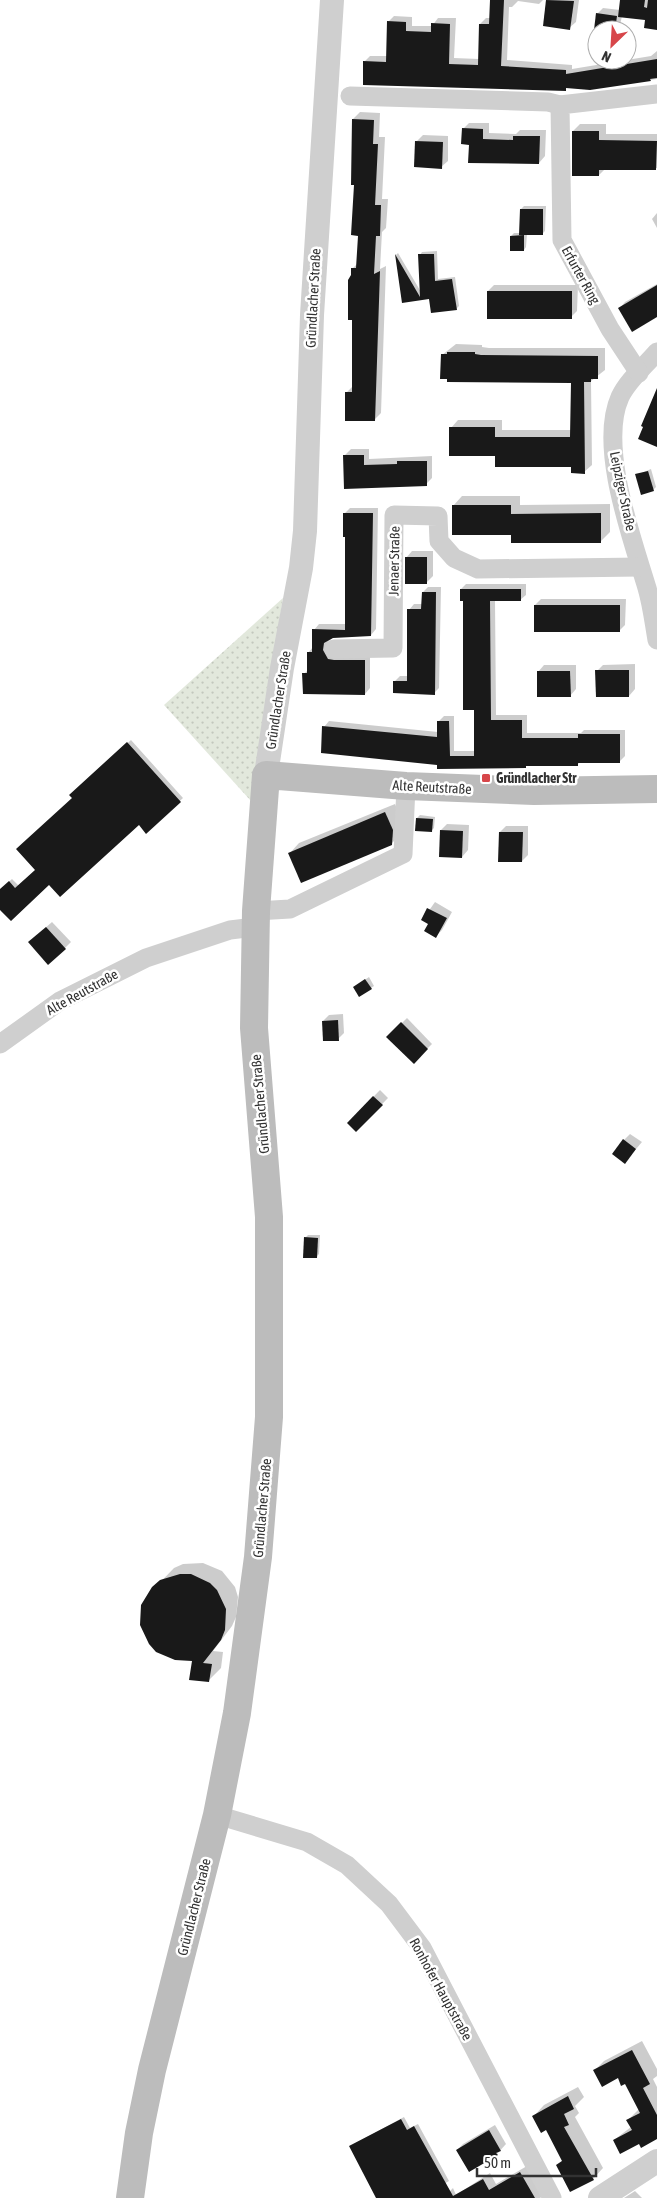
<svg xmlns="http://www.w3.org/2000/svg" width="657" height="2198" font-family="'Asap Condensed',sans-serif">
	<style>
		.grass { fill: url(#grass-dots) }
		.shadow { fill: #0003 }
		.building { fill: #191919 }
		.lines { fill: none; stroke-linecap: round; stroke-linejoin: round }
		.minor { stroke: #cfcfcf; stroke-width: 19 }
		.tertiary { stroke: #cfcfcf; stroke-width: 24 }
		.secondary { stroke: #bcbcbc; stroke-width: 28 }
		.poi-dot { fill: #d7464a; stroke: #fff; stroke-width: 2 }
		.labels { text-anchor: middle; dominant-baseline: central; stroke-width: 5; stroke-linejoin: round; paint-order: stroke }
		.street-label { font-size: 14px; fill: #323232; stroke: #fff }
		.poi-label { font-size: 14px; font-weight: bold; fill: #323232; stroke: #fff; text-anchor: start }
	</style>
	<defs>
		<pattern id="grass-dots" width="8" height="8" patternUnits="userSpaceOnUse" patternTransform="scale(1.25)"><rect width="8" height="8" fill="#e2e8dc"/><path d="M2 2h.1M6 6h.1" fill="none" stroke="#c2c7bd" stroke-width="1.8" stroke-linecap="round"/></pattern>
	</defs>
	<rect width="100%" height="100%" fill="#fff"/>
	<path class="grass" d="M283,598L251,801L164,705Z"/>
	<g class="shadow">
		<path d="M492,0H543L539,4L518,1L512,7H509L507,60L572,65V69L651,56L657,51V79L590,89L568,87L565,89L364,62L370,56H387L388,22L394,16L412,17V26H432L438,18H456L454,58L479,59L480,24L486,18H491Z"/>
		<path d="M548,0H579L576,22L569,28L544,24Z"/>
		<path d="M622,0H648L657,4V29L646,19L622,16L619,30H597V33H595L597,14L603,8L620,10Z"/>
		<path d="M360,112L380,113L379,137H385L382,199H388L386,228L382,232L380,269L386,266L381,413L374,420L346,393L353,386L352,269L358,263L359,234L353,119Z"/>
		<path d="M469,123H489V133L516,134L520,130H546L545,156L539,163L470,143L463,129Z"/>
		<path d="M580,124H606V134H657V168L605,169L599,175L573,131Z"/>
		<path d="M423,135L448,136V161L441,167L417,141Z"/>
		<path d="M524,206H546L545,231L542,234H527L526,247L524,250L511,236L514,233H521V209Z"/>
		<path d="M657,213V228L652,219Z"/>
		<path d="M437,251L438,279L455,277L459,306L456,309L430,297L403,301L396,255L398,253L421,292L420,255L422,252Z"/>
		<path d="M657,284V315L620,308L625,302Z"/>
		<path d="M494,285H578L577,311L571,317L488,291Z"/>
		<path d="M456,344L482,345V347L489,348H605V370L591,381L592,465L584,472L572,466L497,455L451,428L458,420H502V430H572V382L442,355Z"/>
		<path d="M351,449H369V459L432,456V478L426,484L345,488V455Z"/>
		<path d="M651,469L656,487L653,490L637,475Z"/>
		<path d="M462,496H520V505L610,504V532L600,542L512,534L453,506Z"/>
		<path d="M350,508H378L376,629L371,635L333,637L328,642L370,655V688L365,694L304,674L308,670V653L313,647L314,630L319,624H346L347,536L344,514Z"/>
		<path d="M412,551H433V576L426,583L406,558Z"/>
		<path d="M466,584H526V595L520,600H495L496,715H527V733H581L584,730H625V756L620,761H581L577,765L438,763L379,759V756L324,727L329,721L438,732V722L444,716H454V751H475V709L464,599L461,589Z"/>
		<path d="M428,587H441L439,688L434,693L395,681L400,676H408L409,610L414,604H423V592Z"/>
		<path d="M541,599H626L625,625L619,631L535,605Z"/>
		<path d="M635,664V689L629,696L597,671L603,665Z"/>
		<path d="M544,665H576V689L570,696L538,672Z"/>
		<path d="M131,740L183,798L147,832L139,823L49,884L0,908V890L12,879L19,886L36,870L74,798L71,795Z"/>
		<path d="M395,804L402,820L401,834L391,844L290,853L299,843Z"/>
		<path d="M420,815L435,817L434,828L431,831L417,818Z"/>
		<path d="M447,824L469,825L468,850L462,857L441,830Z"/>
		<path d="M506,826H528V855L522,861L500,832Z"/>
		<path d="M435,902L452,912L442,930L436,936L430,923L423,919Z"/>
		<path d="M52,922L71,942L65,948L36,936Z"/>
		<path d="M369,977L374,986L371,988L354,987Z"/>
		<path d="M343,1014L344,1033L338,1039L323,1021L329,1015Z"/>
		<path d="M407,1018L432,1044L414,1062L388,1037Z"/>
		<path d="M380,1090L388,1098L356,1131L348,1123Z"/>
		<path d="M630,1134L642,1142L625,1162L624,1140Z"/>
		<path d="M308,1235H320L319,1254L316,1257L306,1237Z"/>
		<path d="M203,1563L222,1571L235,1587L238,1597L236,1617L232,1626L213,1651L223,1652L221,1668L209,1680L193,1660L141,1615L147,1596L174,1568L183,1564Z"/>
		<path d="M642,2041L657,2069V2076L653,2079L657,2087V2138L639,2142L614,2140L631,2127L628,2120L639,2109L626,2082L618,2077L595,2070L604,2061Z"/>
		<path d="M578,2087L584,2097L575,2106L579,2113L575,2117L603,2168L593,2179L557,2165L563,2160L547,2129L534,2116L544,2105Z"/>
		<path d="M404,2117L410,2128L418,2124L449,2181L419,2198H378L354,2144Z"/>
		<path d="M495,2125L506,2144L497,2154L457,2150L463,2144Z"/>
		<path d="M527,2166L544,2195L540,2198H443L453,2188L456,2195L490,2173L496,2184Z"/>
		<path d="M635,2191L642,2198H624Z"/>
	</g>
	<g class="building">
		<path d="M490,0H504L501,66L566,70V74L657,59V78L650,79L651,81L590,90L566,88V91L363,85V61L386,62L387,21L406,22V31L431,32V23L450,24L449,64L478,65L479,24H489Z"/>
		<path d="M546,0L574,1L570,30L543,26Z"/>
		<path d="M620,0H645L644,7L647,8L648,0H657V30L644,28L645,20L618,17Z"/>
		<path d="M596,13L617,16L615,30H594Z"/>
		<path d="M352,119L374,120L373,144H378L375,205H381L380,236H376L374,274L380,271L375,421H345V392H352V320H348V280L351,275V268H356L358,236L351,235L354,185H351Z"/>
		<path d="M462,128L483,129V139L513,140V136H540L539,164L468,163L469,145L461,144Z"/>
		<path d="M572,131H599V140L657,141L656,170H599V176H572Z"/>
		<path d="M415,141L443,142L442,169L414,167Z"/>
		<path d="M520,209H543V235H524V251H510V236L524,235H519Z"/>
		<path d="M395,254L420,297L418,254H434L435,281L452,279L457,310L431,313L429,299L402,303Z"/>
		<path d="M657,285V317L632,332L618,308Z"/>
		<rect x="487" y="291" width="85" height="28"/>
		<path d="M447,352H475V354L481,355L598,356V379H591V382H584L585,474L571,473V467H495V456H449V427H495V437H570L571,383L447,382V379H440L441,354H447Z"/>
		<path d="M657,388V447L638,439L643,427L641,426Z"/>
		<path d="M343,455H364V465L397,464V461H427V486L344,489Z"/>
		<path d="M648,471L654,491L641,495L635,474Z"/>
		<path d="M452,505H511V514L601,513V543H511V535H452Z"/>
		<path d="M343,513H373L371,636L333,638L324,643L323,650L328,659L334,660H365V695L303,694L302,673H307V652H312V629L345,630V537H343Z"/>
		<rect x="405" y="557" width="22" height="27"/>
		<path d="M460,589H521V601H490L491,720H522V738H578V734H620V763H578V766H526V768L437,769V765L321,753L322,726L437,737V721H449L450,756H474V710H463V601H460Z"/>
		<path d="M422,592H436L435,695L393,693V681H407V609H421Z"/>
		<rect x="534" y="605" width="86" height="27"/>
		<path d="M595,670H629V697H596Z"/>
		<path d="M537,671H570L571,697H537Z"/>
		<path d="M127,742L181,802L146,834L139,825L60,897L49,885L11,921L0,910V889L9,881L15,888L35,870L16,849L72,798L69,795Z"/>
		<path d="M385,812L393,830L392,845L301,883L288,853Z"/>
		<path d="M416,818L433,819L432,832L415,831Z"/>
		<path d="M440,830L463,831L462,858L439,857Z"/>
		<path d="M499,832H523L522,862H498Z"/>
		<path d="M427,908L447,918L436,938L424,931L428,924L421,920Z"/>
		<path d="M46,927L66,949L48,965L28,942Z"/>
		<path d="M365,979L372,989L359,997L353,987Z"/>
		<path d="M338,1020L339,1041H323L322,1021Z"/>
		<path d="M401,1022L428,1049L414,1064L386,1037Z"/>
		<path d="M373,1096L383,1105L356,1132L347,1123Z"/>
		<path d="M623,1139L636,1149L625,1164L612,1154Z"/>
		<path d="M304,1237L318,1238L317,1258H303Z"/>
		<path d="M180,1574H191L210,1583L217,1590L226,1609L225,1630L221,1640L203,1663L212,1664L209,1682L189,1680L192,1661L175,1660L156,1652L149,1644L140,1625L141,1605L152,1587L160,1580Z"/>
		<path d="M632,2050L650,2084L643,2088L657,2115V2139L641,2148L639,2144L620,2154L613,2140L632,2130L626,2120L640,2113L625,2084L621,2086L618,2078L602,2087L593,2070Z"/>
		<path d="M568,2096L574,2109L564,2114L569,2125L564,2127L594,2180L570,2192L556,2165L562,2161L546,2130L541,2133L532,2116Z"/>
		<path d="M401,2119L407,2130L414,2126L453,2196L483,2179L489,2190L520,2172L535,2198H376L349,2146Z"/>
		<path d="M489,2130L501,2151L496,2153L498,2155L469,2172L456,2150Z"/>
	</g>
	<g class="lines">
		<g class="minor">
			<path d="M350,96L548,102L560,105"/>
			<path d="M657,352C645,366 628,380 620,397C598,446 632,538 647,588C652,605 654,623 657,640"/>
			<path d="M639,373L610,329L562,240L560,105L657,94"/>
			<path d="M334,649L393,648L394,515L438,516L439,541L454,558L478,569L640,567"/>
			<path d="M256,911L290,909L403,854L406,786"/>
			<path d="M0,1044L60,1001L146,958L230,930L255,927"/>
			<path d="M217,1815L307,1842L347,1865L389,1904L422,1948L552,2198"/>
		</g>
		<g class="tertiary">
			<path d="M266,775L282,668L301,568L305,531L312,315L332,0"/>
			<path d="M600,2198L657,2161"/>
		</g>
		<path class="secondary" d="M130,2198L139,2133L152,2070L217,1815L237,1713L258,1557L269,1417V1217L254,1028L256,911L266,775L406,786L534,791L657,789"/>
	</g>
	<rect class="poi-dot" x="481" y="773" width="10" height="10" rx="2.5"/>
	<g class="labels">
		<g class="street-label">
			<text transform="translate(581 275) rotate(61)">Erfurter Ring</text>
			<text transform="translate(313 298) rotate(-87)">Gründlacher Straße</text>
			<text transform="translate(623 491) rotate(78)">Leipziger Straße</text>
			<text transform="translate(394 561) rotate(-89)">Jenaer Straße</text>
			<text transform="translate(278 700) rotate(-81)">Gründlacher Straße</text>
			<text transform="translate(432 787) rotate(3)">Alte Reutstraße</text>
			<text transform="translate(82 992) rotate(-29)">Alte Reutstraße</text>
			<text transform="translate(260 1104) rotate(-95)">Gründlacher Straße</text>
			<text transform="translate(262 1508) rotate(-85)">Gründlacher Straße</text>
			<text transform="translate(194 1907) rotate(-76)">Gründlacher Straße</text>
			<text transform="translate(441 1989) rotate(61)">Ronhofer Hauptstraße</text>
		</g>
		<g class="poi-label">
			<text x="496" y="778">Gründlacher Str</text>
		</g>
	</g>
	<g transform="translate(612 45) rotate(205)"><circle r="24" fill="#ffffff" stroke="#adadad"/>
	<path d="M0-4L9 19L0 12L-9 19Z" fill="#d7464a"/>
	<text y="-8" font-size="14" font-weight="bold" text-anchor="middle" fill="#323232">N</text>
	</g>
	<path d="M477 2168v8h119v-8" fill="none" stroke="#323232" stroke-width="2.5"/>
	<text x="484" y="2168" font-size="15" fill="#323232" stroke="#ffffff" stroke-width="4" paint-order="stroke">50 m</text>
</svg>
